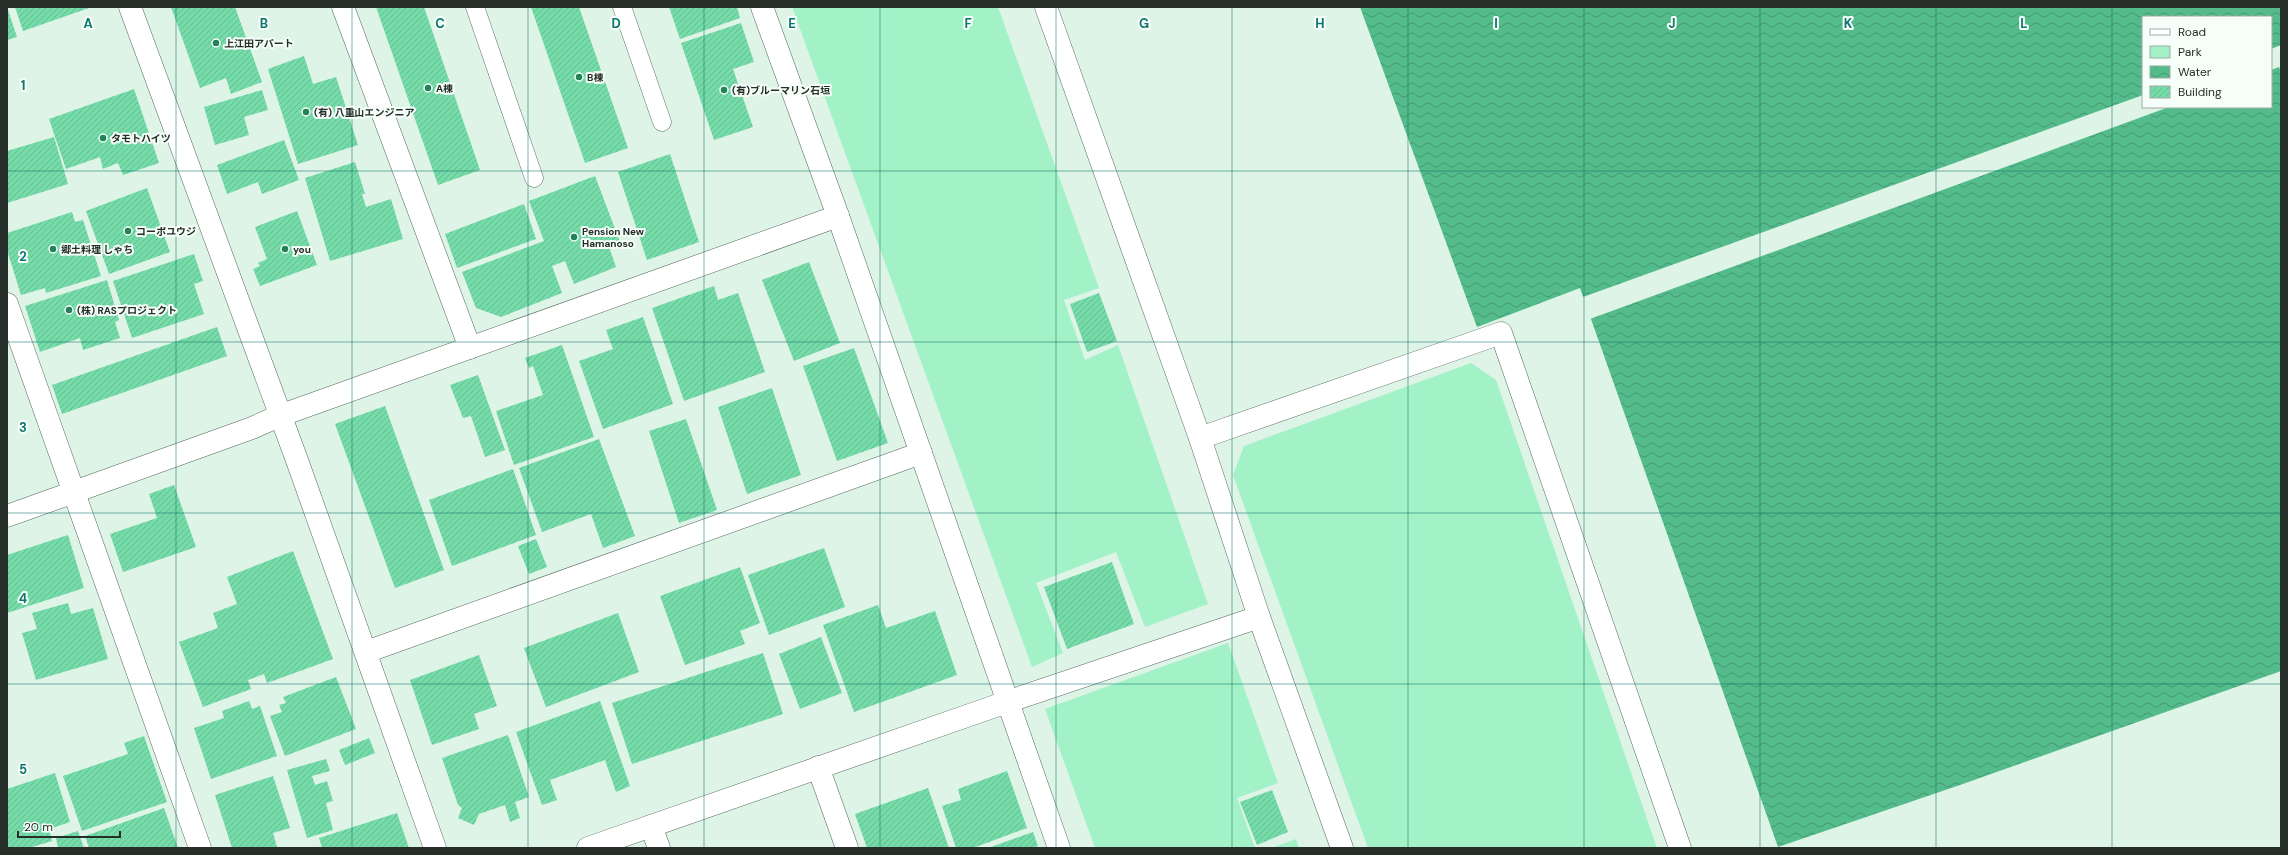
<svg xmlns="http://www.w3.org/2000/svg" width="2288" height="855" font-family="'DM Sans','Noto Sans JP',sans-serif">
	<style>
		.green { fill: #a2f1c7 }
		.water { fill: url(#water-waves); fill-rule: evenodd }
		.pier { fill: #def4e7 }
		.building { fill: url(#building-hatch) }
		.lines { fill: none; stroke-linecap: round; stroke-linejoin: round }
		.service-casing { stroke: #55695e; stroke-width: 19 }
		.minor-casing { stroke: #55695e; stroke-width: 23 }
		.tertiary-casing { stroke: #55695e; stroke-width: 23 }
		.service { stroke: #fff; stroke-width: 18 }
		.minor { stroke: #fff; stroke-width: 22 }
		.tertiary { stroke: #fff; stroke-width: 22 }
		.grid { fill: none; stroke: #0f766e; stroke-width: 1; stroke-opacity: 0.55 }
		.poi-dot { fill: #23825a; stroke: #f5fef9; stroke-width: 1.5 }
		.labels { text-anchor: middle; dominant-baseline: central; stroke-width: 4; stroke-linejoin: round; paint-order: stroke }
		.poi-label { font-size: 10px; font-weight: bold; fill: #262e29; stroke: #f5fef9; text-anchor: start }
		.grid-label { font-size: 13px; text-anchor: middle; font-weight: bold; fill: #0f766e; stroke: #f5fef9; stroke-width: 4; stroke-linejoin: round; paint-order: stroke }
	</style>
	<defs>
		<pattern id="water-waves" width="16" height="10" patternUnits="userSpaceOnUse"><rect width="16" height="10" fill="#54bb8b"/><path d="M0 5q4-4 8 0t8 0" fill="none" stroke="#459872"/></pattern>
		<pattern id="building-hatch" width="6" height="6" patternUnits="userSpaceOnUse"><rect width="6" height="6" fill="#75dba9"/><path d="M-1 1l2-2M0 6l6-6M5 7l2-2" fill="none" stroke="#65bc91"/></pattern>
	</defs>
	<rect width="100%" height="100%" fill="#def4e7"/>
	<g class="green">
		<path d="M792,7H998L1099,288L1064,300L1085,360L1118,345L1208,604L1145,627L1116,552L1036,583L1063,653L1032,667Z"/>
		<path d="M1471,363L1496,380L1657,848H1368L1233,475L1244,446Z"/>
		<path d="M1228,643L1278,783L1237,798L1255,848H1095L1045,709Z"/>
		<path d="M1296,839L1299,848H1272Z"/>
	</g>
	<path class="water" d="M1360,7H2281V671L1960,785L1778,847L1580,288L1477,327ZM2143,17H2271V107H2143Z"/>
	<g class="pier">
		<path d="M2281,45V72L2279,67L2271,70V49Z"/>
		<path d="M2143,95V107H2169L1590,319L1583,297Z"/>
	</g>
	<g class="building">
		<path d="M7,7L17,37L7,40Z"/>
		<path d="M15,7H92L23,31Z"/>
		<path d="M171,7H235L262,82L231,94L226,78L200,88Z"/>
		<path d="M376,7H424L480,170L438,185Z"/>
		<path d="M531,7H579L628,148L585,163Z"/>
		<path d="M669,7H737L740,18L680,39Z"/>
		<path d="M741,23L754,62L733,69L753,127L714,140L681,43Z"/>
		<path d="M304,56L313,84L336,77L358,145L298,164L268,69Z"/>
		<path d="M134,89L159,163L123,175L118,163L103,169L100,157L66,169L49,119Z"/>
		<path d="M262,90L268,110L244,117L249,135L215,145L204,107Z"/>
		<path d="M54,137L68,184L7,203V151Z"/>
		<path d="M284,140L299,180L262,194L258,182L227,194L217,165Z"/>
		<path d="M670,154L699,242L647,260L618,172Z"/>
		<path d="M355,162L365,194H362L366,207L391,199L403,239L330,261L305,178Z"/>
		<path d="M595,176L620,242L609,247L616,267L574,284L565,261L552,266L562,293L501,317L476,308L462,272L544,241L529,201Z"/>
		<path d="M147,188L170,252L109,274L86,211Z"/>
		<path d="M524,204L536,239L457,268L445,234Z"/>
		<path d="M297,211L317,265L260,286L253,269L260,266L258,263L267,259L255,227Z"/>
		<path d="M72,212L75,222L83,220L101,276L46,293L45,288L21,295L7,250V233Z"/>
		<path d="M194,254L203,281L194,284L204,314L132,338L113,281Z"/>
		<path d="M809,262L840,343L794,361L762,280Z"/>
		<path d="M107,280L119,320L115,322L120,338L83,350L80,338L40,352L25,306Z"/>
		<path d="M714,286L718,300L738,293L765,372L684,401L652,308Z"/>
		<path d="M1099,293L1117,341L1087,352L1070,304Z"/>
		<path d="M643,317L673,404L603,429L579,361L613,349L606,330Z"/>
		<path d="M217,327L227,356L62,414L52,385Z"/>
		<path d="M562,345L594,437L514,465L496,411L543,395L533,366L529,368L525,358Z"/>
		<path d="M854,348L888,443L837,461L803,366Z"/>
		<path d="M478,375L505,450L485,457L471,416L463,418L450,385Z"/>
		<path d="M772,388L801,475L747,494L718,407Z"/>
		<path d="M385,406L444,570L395,588L335,424Z"/>
		<path d="M686,419L717,510L679,523L649,431Z"/>
		<path d="M599,439L635,536L603,548L591,514L542,532L519,468Z"/>
		<path d="M513,469L536,535L452,566L429,500Z"/>
		<path d="M174,485L196,547L123,572L110,534L157,518L149,494Z"/>
		<path d="M68,535L84,588L7,613V555Z"/>
		<path d="M536,539L547,567L529,574L518,546Z"/>
		<path d="M824,548L845,607L769,635L748,575Z"/>
		<path d="M293,551L333,659L267,683L264,674L248,680L251,689L203,707L179,642L218,628L213,613L237,604L227,577Z"/>
		<path d="M1112,562L1134,624L1067,649L1044,587Z"/>
		<path d="M740,567L760,623L740,631L745,644L685,665L660,596Z"/>
		<path d="M68,603L71,614L93,608L108,659L36,680L22,633L37,629L32,613Z"/>
		<path d="M878,605L886,628L935,611L957,675L854,712L823,625Z"/>
		<path d="M618,613L639,672L546,707L524,648Z"/>
		<path d="M821,637L842,693L800,709L779,654Z"/>
		<path d="M763,653L783,714L632,764L612,703Z"/>
		<path d="M479,655L497,706L474,714L479,729L432,745L410,680Z"/>
		<path d="M336,677L356,729L285,756L270,716L282,712L279,705L286,703L283,697Z"/>
		<path d="M249,701L252,709L260,706L277,756L211,779L194,728L224,718L222,711Z"/>
		<path d="M600,701L630,786L616,792L605,760L550,780L557,800L542,805L516,732Z"/>
		<path d="M508,735L529,797L515,802L520,818L510,822L505,805L479,814L474,825L458,818L462,808L458,805L442,758Z"/>
		<path d="M144,736L167,802L82,831L63,776L128,754L124,743Z"/>
		<path d="M369,738L375,753L345,765L339,750Z"/>
		<path d="M326,759L330,771L312,776L315,785L327,781L333,801L326,803L333,830L307,838L287,770Z"/>
		<path d="M1007,771L1027,828L973,848H956L942,806L961,800L958,789Z"/>
		<path d="M55,773L70,822L49,829L52,841L29,848H7V789Z"/>
		<path d="M273,776L290,828L273,833L277,847L232,848L215,795Z"/>
		<path d="M928,788L949,848H867L855,814Z"/>
		<path d="M1272,790L1288,832L1257,845L1240,802Z"/>
		<path d="M164,808L178,848H89L85,836Z"/>
		<path d="M397,813L409,848H322L319,838Z"/>
		<path d="M78,831L84,848H58L56,838Z"/>
		<path d="M1033,832L1038,846L1033,848H988Z"/>
	</g>
	<g class="lines">
		<defs>
			<g id="service">
				<path d="M475,7L534,178"/>
				<path d="M622,7L662,122"/>
			</g>
			<g id="minor">
				<path d="M130,7L298,463L435,848"/>
				<path d="M343,7L470,348"/>
				<path d="M1046,7L1200,438L1259,617L1342,848"/>
				<path d="M7,304L200,848"/>
				<path d="M1200,438L1501,333L1680,848"/>
				<path d="M7,516L252,428L279,416L838,216"/>
				<path d="M366,652L921,453"/>
				<path d="M1007,702L1259,617"/>
				<path d="M818,767L847,848"/>
				<path d="M651,826L659,848"/>
			</g>
			<g id="tertiary">
				<path d="M762,7L838,216L1059,848"/>
				<path d="M588,848L1007,702"/>
			</g>
		</defs>
		<use href="#service" class="service-casing"/>
		<use href="#minor" class="minor-casing"/>
		<use href="#tertiary" class="tertiary-casing"/>
		<use href="#service" class="service"/>
		<use href="#minor" class="minor"/>
		<use href="#tertiary" class="tertiary"/>
	</g>
	<path class="grid" d="M176,7V848M352,7V848M528,7V848M704,7V848M880,7V848M1056,7V848M1232,7V848M1408,7V848M1584,7V848M1760,7V848M1936,7V848M2112,7V848M7,171H2281M7,342H2281M7,513H2281M7,684H2281"/>
	<g class="poi-dot">
		<circle cx="216" cy="43" r="4"/>
		<circle cx="579" cy="77" r="4"/>
		<circle cx="428" cy="88" r="4"/>
		<circle cx="724" cy="90" r="4"/>
		<circle cx="306" cy="112" r="4"/>
		<circle cx="103" cy="138" r="4"/>
		<circle cx="128" cy="231" r="4"/>
		<circle cx="574" cy="237" r="4"/>
		<circle cx="53" cy="249" r="4"/>
		<circle cx="285" cy="249" r="4"/>
		<circle cx="69" cy="310" r="4"/>
	</g>
	<g class="labels">
		<g class="poi-label">
			<text x="224" y="43">上江田アパート</text>
			<text x="587" y="77">B棟</text>
			<text x="436" y="88">A棟</text>
			<text x="732" y="90">(有)ブルーマリン石垣</text>
			<text x="314" y="112">(有) 八重山エンジニア</text>
			<text x="111" y="138">タモトハイツ</text>
			<text x="136" y="231">コーポユウジ</text>
			<text x="582" y="231">Pension New<tspan x="582" dy="12">Hamanoso</tspan></text>
			<text x="61" y="249">郷土料理 しゃち</text>
			<text x="293" y="249">you</text>
			<text x="77" y="310">(株) RASプロジェクト</text>
		</g>
	</g>
	<g class="grid-label">
		<text x="88" y="28">A</text>
		<text x="264" y="28">B</text>
		<text x="440" y="28">C</text>
		<text x="616" y="28">D</text>
		<text x="792" y="28">E</text>
		<text x="968" y="28">F</text>
		<text x="1144" y="28">G</text>
		<text x="1320" y="28">H</text>
		<text x="1496" y="28">I</text>
		<text x="1672" y="28">J</text>
		<text x="1848" y="28">K</text>
		<text x="2024" y="28">L</text>
		<text x="23" y="90">1</text>
		<text x="23" y="261">2</text>
		<text x="23" y="432">3</text>
		<text x="23" y="603">4</text>
		<text x="23" y="774">5</text>
	</g>
	<rect width="2288" height="855" fill="none" stroke="#262e29" stroke-width="16"/>
	<rect x="2142" y="16" width="130" height="92" fill="#f5fef9" stroke="#a2aba6"/>
	<rect x="2150" y="29" width="20" height="6" fill="#ffffff" stroke="#a2aba6"/>
	<text x="2178" y="36" font-size="12" fill="#262e29">Road</text>
	<rect x="2150" y="46" width="20" height="12" fill="#a2f1c7" stroke="#a2aba6"/>
	<text x="2178" y="56" font-size="12" fill="#262e29">Park</text>
	<rect x="2150" y="66" width="20" height="12" fill="url(#water-waves)" stroke="#a2aba6"/>
	<text x="2178" y="76" font-size="12" fill="#262e29">Water</text>
	<rect x="2150" y="86" width="20" height="12" fill="url(#building-hatch)" stroke="#a2aba6"/>
	<text x="2178" y="96" font-size="12" fill="#262e29">Building</text>
	<path d="M18 831v6h102v-6" fill="none" stroke="#262e29" stroke-width="2"/>
	<text x="24" y="831" font-size="12" fill="#262e29" stroke="#f5fef9" stroke-width="3" paint-order="stroke">20 m</text>
</svg>
